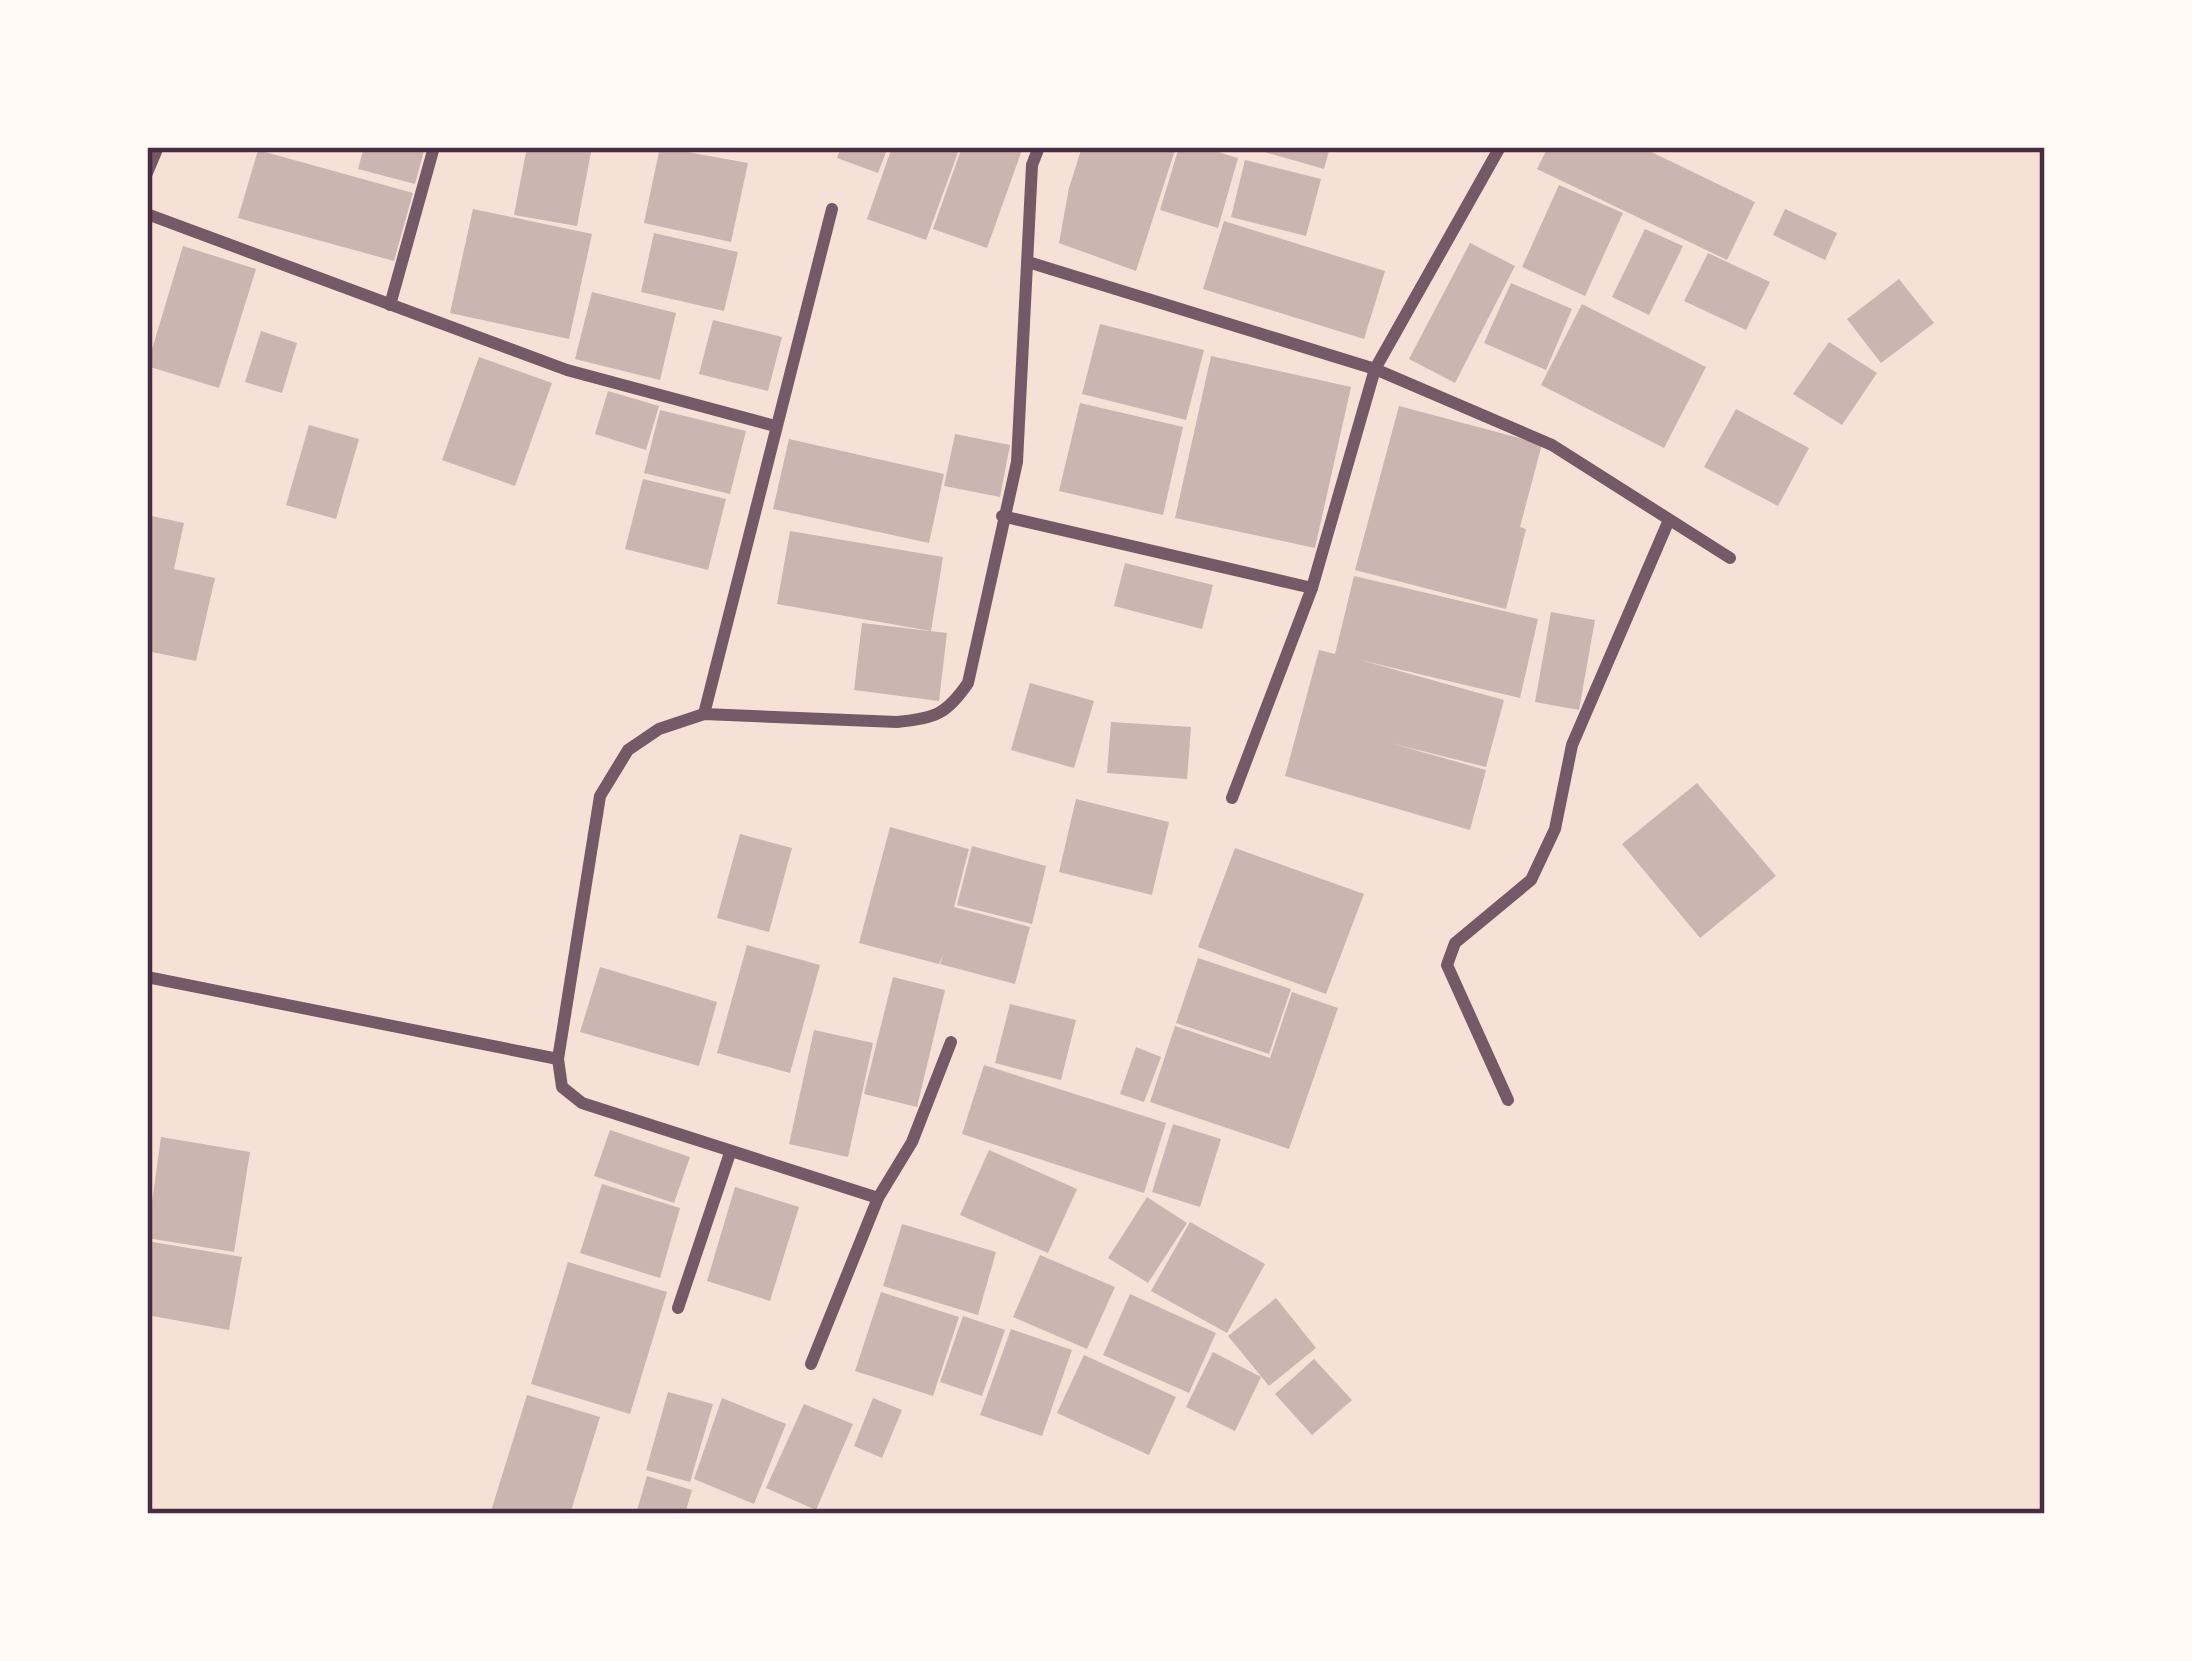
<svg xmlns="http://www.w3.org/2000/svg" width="2192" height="1661" font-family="Montserrat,sans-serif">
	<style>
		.building { fill: #ccb4b1 }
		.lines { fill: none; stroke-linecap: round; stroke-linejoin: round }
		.minor { stroke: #755966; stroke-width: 12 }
		.neatline { fill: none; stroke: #4a2c40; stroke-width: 4.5 }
	</style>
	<rect width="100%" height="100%" fill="#f7e1d7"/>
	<g class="building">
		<path d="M364,147H425L415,184L358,169Z"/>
		<path d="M527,147H592L577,226L514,215Z"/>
		<path d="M660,147L748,163L731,242L644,223Z"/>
		<path d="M841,147H888L878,173L837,158Z"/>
		<path d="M892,147H960L926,240L867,219Z"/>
		<path d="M962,147H1023L987,248L933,229Z"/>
		<path d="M1082,147H1176L1136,271L1059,243L1069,188Z"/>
		<path d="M1179,147H1201L1238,158L1218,228L1160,210Z"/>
		<path d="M1263,147H1330L1324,169L1261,151Z"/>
		<path d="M1548,147H1641L1755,202L1727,260L1537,169Z"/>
		<path d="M258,150L413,193L394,261L238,218Z"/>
		<path d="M1245,160L1321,179L1306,236L1231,217Z"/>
		<path d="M1559,185L1623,213L1585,296L1522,267Z"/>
		<path d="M473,209L592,234L569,339L450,313Z"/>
		<path d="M1785,209L1837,233L1825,260L1773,235Z"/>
		<path d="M1224,221L1385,271L1364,339L1203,289Z"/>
		<path d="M1645,229L1683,246L1649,315L1612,297Z"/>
		<path d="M654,233L738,252L724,311L641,292Z"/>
		<path d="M1470,243L1515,266L1455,383L1409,359Z"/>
		<path d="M183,246L256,269L219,388L147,366Z"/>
		<path d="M1708,253L1770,282L1746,330L1684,301Z"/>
		<path d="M1899,279L1934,323L1881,363L1847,319Z"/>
		<path d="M1511,283L1572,309L1546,370L1484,343Z"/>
		<path d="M592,292L676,313L660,380L575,359Z"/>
		<path d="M1582,304L1706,367L1664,448L1541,385Z"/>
		<path d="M713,320L782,337L768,391L699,374Z"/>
		<path d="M1100,324L1204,350L1186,420L1082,394Z"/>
		<path d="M261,331L297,343L282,393L245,382Z"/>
		<path d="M1829,342L1877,373L1842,425L1793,394Z"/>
		<path d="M1211,356L1351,387L1315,548L1175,518Z"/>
		<path d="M479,357L552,383L515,486L442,460Z"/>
		<path d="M608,391L659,406L646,450L595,434Z"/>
		<path d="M1080,403L1183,427L1163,515L1059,491Z"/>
		<path d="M1399,406L1542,444L1520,527L1526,529L1506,609L1355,570Z"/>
		<path d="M1736,409L1809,448L1778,506L1704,467Z"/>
		<path d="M660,410L746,431L730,494L644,473Z"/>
		<path d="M309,425L359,439L336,519L286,505Z"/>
		<path d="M955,434L1010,445L1000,497L944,486Z"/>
		<path d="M789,439L944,474L929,543L773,509Z"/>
		<path d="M643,479L726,499L708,570L625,549Z"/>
		<path d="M147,515L184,523L174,569L215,578L196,661L147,651Z"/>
		<path d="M790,531L943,557L931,631L777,604Z"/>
		<path d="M1125,563L1213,585L1202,629L1114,606Z"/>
		<path d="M1354,576L1538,619L1520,698L1360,660L1504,700L1486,767L1390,743L1486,770L1470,830L1285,776L1319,650L1335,654Z"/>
		<path d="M1551,612L1595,620L1579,710L1535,702Z"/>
		<path d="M862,623L947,633L939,701L854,690Z"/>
		<path d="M1030,683L1094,701L1074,768L1011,750Z"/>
		<path d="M1111,722L1191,727L1187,779L1107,773Z"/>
		<path d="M1697,783L1776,876L1700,938L1622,844Z"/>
		<path d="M1076,799L1169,822L1152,895L1059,872Z"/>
		<path d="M890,827L969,849L954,907L1030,927L1015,984L940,964L944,953L939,964L859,943Z"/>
		<path d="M740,834L792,848L769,932L717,918Z"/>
		<path d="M972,846L1046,866L1032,924L957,905Z"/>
		<path d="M1235,848L1364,894L1326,994L1198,947Z"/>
		<path d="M747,945L820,965L790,1073L717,1053Z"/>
		<path d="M1198,958L1291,989L1269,1054L1176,1023Z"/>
		<path d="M600,967L717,1002L699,1066L580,1032Z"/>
		<path d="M893,977L945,990L917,1107L864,1094Z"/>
		<path d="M1292,992L1338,1008L1289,1149L1150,1102L1175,1026L1270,1058Z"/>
		<path d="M1010,1004L1076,1020L1061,1080L995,1063Z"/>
		<path d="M814,1030L873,1043L848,1157L789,1144Z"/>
		<path d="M1136,1047L1161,1057L1144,1102L1120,1094Z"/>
		<path d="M984,1065L1166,1123L1144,1193L962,1134Z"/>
		<path d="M1173,1124L1221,1139L1200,1207L1152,1192Z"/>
		<path d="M610,1130L690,1157L674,1203L594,1176Z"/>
		<path d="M161,1137L250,1152L234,1252L147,1238Z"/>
		<path d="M989,1150L1077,1189L1048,1253L960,1215Z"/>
		<path d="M602,1184L680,1208L660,1278L580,1253Z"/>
		<path d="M735,1187L799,1207L770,1301L707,1281Z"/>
		<path d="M1147,1197L1187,1223L1148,1283L1108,1258Z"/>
		<path d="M1190,1222L1265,1264L1227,1333L1151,1291Z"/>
		<path d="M902,1224L996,1252L978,1315L883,1286Z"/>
		<path d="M147,1241L242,1257L229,1330L147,1315Z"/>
		<path d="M1040,1255L1115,1287L1087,1349L1013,1317Z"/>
		<path d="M568,1262L667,1292L630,1414L531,1384Z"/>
		<path d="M881,1292L959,1317L933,1396L855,1371Z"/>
		<path d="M1130,1294L1216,1333L1189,1393L1103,1355Z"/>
		<path d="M1276,1298L1316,1348L1269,1386L1228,1336Z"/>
		<path d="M963,1316L1005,1330L982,1396L940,1382Z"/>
		<path d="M1011,1329L1072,1350L1042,1436L980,1415Z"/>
		<path d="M1213,1352L1261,1377L1235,1431L1186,1407Z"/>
		<path d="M1084,1355L1176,1397L1149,1455L1057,1413Z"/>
		<path d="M1314,1359L1352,1400L1312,1435L1275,1394Z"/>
		<path d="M668,1392L713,1404L690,1482L646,1470Z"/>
		<path d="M527,1395L600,1417L570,1514L491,1511Z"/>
		<path d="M722,1398L786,1424L754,1504L694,1479Z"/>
		<path d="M873,1398L902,1410L882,1458L854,1446Z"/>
		<path d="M804,1404L853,1424L816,1510L766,1488Z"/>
		<path d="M647,1476L692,1490L685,1514H636Z"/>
	</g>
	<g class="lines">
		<g class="minor">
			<path d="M147,173L158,147"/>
			<path d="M147,214L567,370L775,426"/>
			<path d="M1028,262L1375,369L1552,445L1730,558"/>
			<path d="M390,305L434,147"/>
			<path d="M1002,516L1312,588"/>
			<path d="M704,714L832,209"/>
			<path d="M1232,798L1312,588L1375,369L1500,147"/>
			<path d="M147,977L558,1059L600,796L628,750L659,729L704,714L897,722C935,718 946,715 968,683L1017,462L1032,165L1039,147"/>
			<path d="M558,1059L562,1087L582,1103L878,1198"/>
			<path d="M1508,1100L1447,965L1455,943L1531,880L1555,829L1572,745L1669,520"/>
			<path d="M678,1308L730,1153"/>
			<path d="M811,1364L878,1198L912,1142L951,1042"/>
		</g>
	</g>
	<rect width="2192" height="1661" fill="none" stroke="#fffaf5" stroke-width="300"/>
	<rect x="150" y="150" width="1892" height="1361" class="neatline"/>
</svg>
